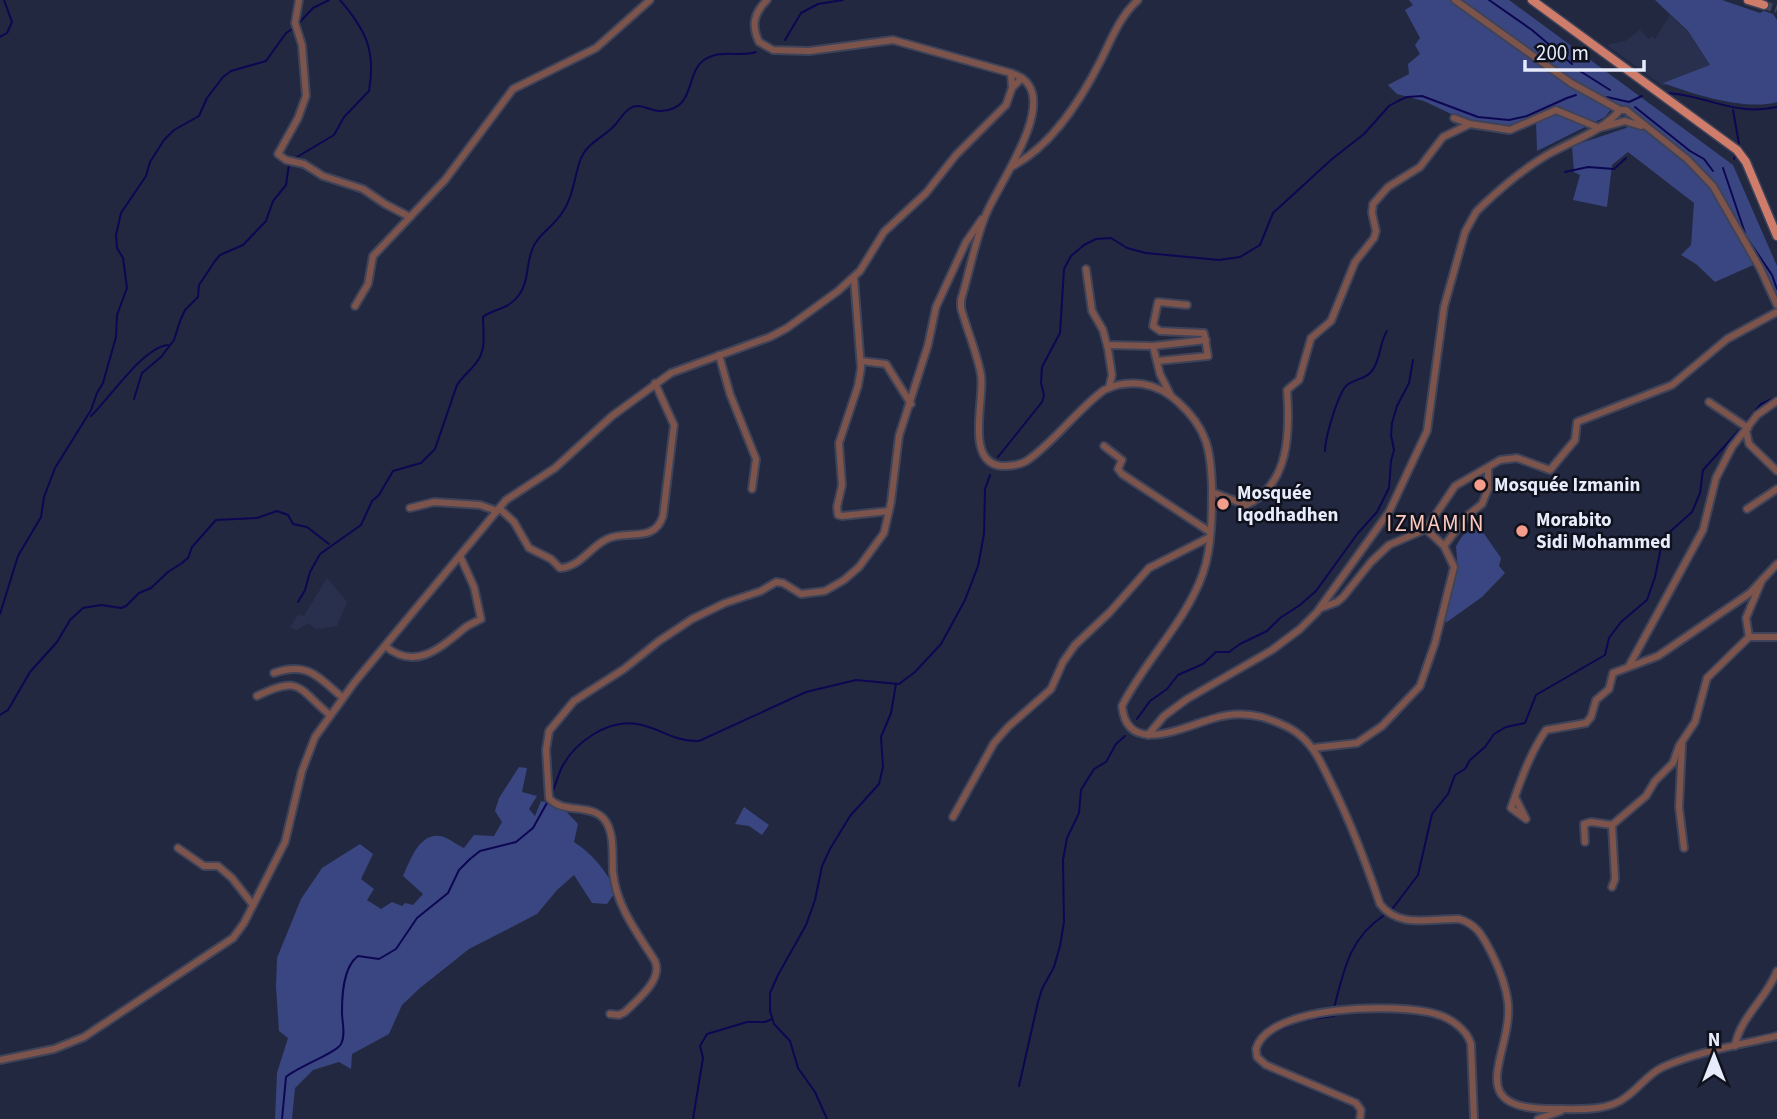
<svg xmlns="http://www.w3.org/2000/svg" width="1777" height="1119" font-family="'Source Sans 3',sans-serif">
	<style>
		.built { fill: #29304e }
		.green { fill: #3a4682 }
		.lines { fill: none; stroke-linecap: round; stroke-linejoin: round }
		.stream { stroke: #0d0753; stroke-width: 2 }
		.major-tunnel { stroke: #40455b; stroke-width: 8; stroke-dasharray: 8 4; stroke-linecap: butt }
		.minor-casing { stroke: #3e4359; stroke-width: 10 }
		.major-casing { stroke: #3e4359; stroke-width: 11 }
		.minor { stroke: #7d544b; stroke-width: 6 }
		.major { stroke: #cf7c6b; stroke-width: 8 }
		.poi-dot { fill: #f49d8b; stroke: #0f111c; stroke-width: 2.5 }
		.labels { text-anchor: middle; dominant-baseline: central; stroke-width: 5; stroke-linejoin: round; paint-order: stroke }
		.poi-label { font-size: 19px; font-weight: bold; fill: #e7ecfc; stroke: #0f111c; text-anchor: start }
		.quarter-label { font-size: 23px; letter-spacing: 2px; fill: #fbc9be; stroke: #0f111c }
	</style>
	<rect width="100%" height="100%" fill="#22283f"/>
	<g class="built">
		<path d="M1670,15L1689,33L1711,67L1663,86L1607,45L1625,41L1640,30L1649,39L1652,36L1655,39Z"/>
		<path d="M327,578L347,602L337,626L316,629L308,623L297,630L290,627L298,615L304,616Z"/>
	</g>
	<g class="green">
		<path d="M1409,0H1509L1733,165L1777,266V319L1760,262L1715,282L1696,264L1681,255L1691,245L1694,203L1628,152L1612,165L1607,207L1573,200L1580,175L1574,172L1572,146L1626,128L1637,116L1616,103L1605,117L1537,151L1536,121L1509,134L1476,126L1424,101L1397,94L1388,85L1409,74L1408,64L1420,54L1415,45L1420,38L1405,10L1413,5Z"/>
		<path d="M1655,0H1722L1760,13L1764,11L1773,14L1777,20V102C1745,111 1693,94 1663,83L1710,65L1688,31Z"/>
		<path d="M1478,525L1501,558L1499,566L1505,573L1482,597L1447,622L1443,620L1457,560L1456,546L1463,535Z"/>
		<path d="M519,767L527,768L522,792L537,796L529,809L535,816L541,801L560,805L578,824L574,842C593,854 606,871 616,891L607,904L592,903L574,875L557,890L537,914L469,949L420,988L402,1005L389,1034L352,1054L351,1069L339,1062L313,1070L295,1088L292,1119H275L277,1073L288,1038L279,1031L276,987L277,958L301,899L322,868L360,844L373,854L361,879L374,889L367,900L381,909L392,902L402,906L405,903L413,905L423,894L403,876C410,861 420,829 444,837C450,839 457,845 464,848L474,835L494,836L502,822L495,811L499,798Z"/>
		<path d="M744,807L769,825L762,835L749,826L735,824Z"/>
	</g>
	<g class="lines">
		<g class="stream">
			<path d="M1489,0L1532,30L1572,64"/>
			<path d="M298,24L313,8L329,0"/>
			<path d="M0,37L7,33L12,22L4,0"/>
			<path d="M785,40L801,13L818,4L843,0"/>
			<path d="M1580,71L1610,90"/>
			<path d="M1665,93C1705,94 1734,117 1777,107"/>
			<path d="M1607,97L1629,102L1642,96"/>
			<path d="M1635,107L1690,151L1704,159L1713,171"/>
			<path d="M1733,110L1739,144"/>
			<path d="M1734,159L1735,156"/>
			<path d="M292,160L334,135L344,117L369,91C376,51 366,30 340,0"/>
			<path d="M1723,168L1745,233"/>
			<path d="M1565,172L1588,167L1614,169L1626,158"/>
			<path d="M1747,238L1772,275L1777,289"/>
			<path d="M134,399L142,373L161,357L174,340L180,321L185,310L198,297L199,285L215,261L220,255L243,245L266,221L273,201L286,185L289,164"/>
			<path d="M91,416C111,397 142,348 168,345"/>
			<path d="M1745,423L1761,404L1777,397"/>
			<path d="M1325,451C1325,438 1338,393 1347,385C1355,379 1365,379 1371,372C1381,361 1379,343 1387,331"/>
			<path d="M998,457L1042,402L1044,395L1041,383L1042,367L1060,333L1064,269L1071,256L1084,245L1096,239L1111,238L1127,248L1146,253L1219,260L1240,257L1260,245L1273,213L1332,159L1364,134L1389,106L1398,101L1407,97L1422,96L1478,117L1509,120L1527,116L1567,98L1576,95"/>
			<path d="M298,602L305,590L310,572L320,554L361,525L372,501L379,495L393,471L421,463L435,449L457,385C463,376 470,371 476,363C487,350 483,332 483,317C494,308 507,311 519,295C529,281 526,265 532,250C537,235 554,226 562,213C574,196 574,176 581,158C587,144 601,138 611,129C618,123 622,114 629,109C642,99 653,118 674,108C693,100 688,71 704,60C722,48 738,58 756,52"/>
			<path d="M0,614L18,556L41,517L44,497L55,468L91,410L97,393L103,383L116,337L117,315L127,288L123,258L117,248L116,235L121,213L146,176L150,162L164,140L174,130L199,116L207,98L223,77L231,71L266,61L286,33L294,28"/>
			<path d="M0,715L8,710L30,672L57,642L70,620L83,608L101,605L121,608L126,606L139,593L151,588L168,572L182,563L188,558L192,547L216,520L257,518L277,511L288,515L293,524L307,527L329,544"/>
			<path d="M1137,719L1150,701L1167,689L1178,675L1203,664L1216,652H1229L1240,644L1267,631L1280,618L1300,605L1316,591L1358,533L1377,512L1389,488L1391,461L1394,450L1391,435L1392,423L1397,406L1409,383L1413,360"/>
			<path d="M552,793C556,784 558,775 562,767C575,742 608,719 637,724C659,727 673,742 699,741L806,692L856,680L899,684L915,672L941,644L965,600L978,566L984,534L985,489L990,475"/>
			<path d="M1393,908L1418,875L1432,814L1448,794L1455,775L1465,769L1470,760L1485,747L1494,734L1506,727L1525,723L1536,695L1605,655L1609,638L1621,622L1647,600L1655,577L1663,538L1692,512L1700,493L1703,470L1742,427"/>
			<path d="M1334,1008C1344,970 1349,939 1383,916"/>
			<path d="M1304,1020L1334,1016"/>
			<path d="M1281,1029L1292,1024"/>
			<path d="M1019,1086L1038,1002L1042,989L1054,967L1060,946L1064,922L1063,860L1067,838L1079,813L1081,790L1094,769L1106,762L1116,744L1125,736"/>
			<path d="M282,1119L286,1077C297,1067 338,1052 341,1044C346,1035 342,1022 342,1012C342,995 343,967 358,956L379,959L396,949L417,918L448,893L459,870L470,859L480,851L516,842L533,828L548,801"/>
			<path d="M693,1119L703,1058L700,1046L707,1034L747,1022H765L772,1019"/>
			<path d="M827,1119L815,1092L798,1068L790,1041L774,1024L770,1011V993L778,975L806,925L815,900L822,866L830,849L850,816L879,784L883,767L881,737L891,713L896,684"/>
		</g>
		<path class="major-tunnel" d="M1764,5L1777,9"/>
		<defs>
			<g id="minor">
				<path d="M299,0L295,23L302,45L306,96L298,118L278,154L286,160L304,164L323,176L363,189L385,204L410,217"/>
				<path d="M767,0C754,13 751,25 759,42L773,50L809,51L893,40L1011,73C1017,75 1024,78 1028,84C1050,113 999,184 987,212C976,236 969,274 961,300V308C967,330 977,353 981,375C985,399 964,463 1002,466C1011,466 1021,465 1028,460C1056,440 1076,411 1104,390C1129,378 1157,382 1178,402C1207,428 1211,450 1212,488C1212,515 1212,547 1203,573C1186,622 1145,660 1122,706C1127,758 1187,725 1215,718C1231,713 1246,713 1262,717C1275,721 1291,727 1301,736C1316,749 1323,767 1332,785C1351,823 1366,863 1380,904C1399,929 1431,918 1459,919C1477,924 1483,937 1491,952C1499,968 1506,985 1508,1003C1513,1054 1459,1110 1553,1109C1576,1109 1608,1112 1626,1097C1639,1088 1649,1073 1663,1067C1699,1051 1739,1045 1777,1036"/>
				<path d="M1455,0L1571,83L1620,110"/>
				<path d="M1011,73L1012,88L1022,78"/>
				<path d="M1454,118L1470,124L1510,130L1556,110L1599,128L1625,121L1641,126"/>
				<path d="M1011,167C1051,147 1082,98 1101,60C1112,38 1120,16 1138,0"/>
				<path d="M1086,269L1092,311L1103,330L1108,349L1112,375L1109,388"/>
				<path d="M854,278L861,368L858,386L839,443L842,485L837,507L838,515L842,516L889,511"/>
				<path d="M355,306L368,284L373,256L445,180L513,89L596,48L650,0"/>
				<path d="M1107,345L1153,346L1160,374L1171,396"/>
				<path d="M1153,346L1206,340"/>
				<path d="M719,355L730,394L756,459L752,489"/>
				<path d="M861,361L886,364L911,404"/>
				<path d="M1157,361L1208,356L1204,333L1160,331L1153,326L1158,302L1187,305"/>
				<path d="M1709,402L1748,428"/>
				<path d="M1746,431L1749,444L1777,471"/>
				<path d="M1104,446L1122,460L1118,469L1122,474L1210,532"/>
				<path d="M1212,492L1246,505C1290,485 1290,431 1287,390L1299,380L1311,338L1331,321L1355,262L1374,238L1376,231L1372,213L1373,204L1388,187L1420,167L1443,137L1470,124"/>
				<path d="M410,508L434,502L480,505L497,511"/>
				<path d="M499,508L514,522L529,548L551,559L560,568C580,567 590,547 607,539C627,529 654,544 663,516L674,425L655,383"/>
				<path d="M1747,509L1777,489"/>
				<path d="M1426,529L1444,546"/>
				<path d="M1321,608L1337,602L1343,597L1371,562L1389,545L1426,529L1455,486L1500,460L1517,458L1550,470L1575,440L1577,422L1672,385L1727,339L1777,312"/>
				<path d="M1749,637L1746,618L1762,580L1777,564"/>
				<path d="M385,646C414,670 438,650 461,631C467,625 474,623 481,619L474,587L460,556"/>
				<path d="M1629,666L1703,530L1716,478L1732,447L1757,415L1777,401"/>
				<path d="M274,673C308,661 318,677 343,698"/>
				<path d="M257,696C301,674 298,689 330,715"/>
				<path d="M1148,735L1164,716L1187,699L1272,650L1300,629L1317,612L1389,512L1427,431L1444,307L1465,232L1476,212L1483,205C1502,187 1525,168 1547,155C1572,141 1603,131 1620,110H1626L1687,159L1713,186L1760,268L1777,305"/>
				<path d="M1682,745L1679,807L1684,848"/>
				<path d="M1313,748L1357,743L1382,726L1420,686L1435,643L1454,567L1444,546L1467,516L1482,504L1488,489V469"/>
				<path d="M1515,797L1526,819L1511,808C1520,782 1530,753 1546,730L1586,723L1591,717L1596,700L1609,689L1613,673L1658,656L1750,593L1762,580"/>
				<path d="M953,817L994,743L1008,727L1051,689L1063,662L1075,645L1110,612L1149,568L1210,537"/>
				<path d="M1612,825L1646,796L1655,781L1673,763L1679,746L1695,722L1707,678L1749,637H1777"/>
				<path d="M1585,842L1584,824L1591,822L1612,825L1615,879L1612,887"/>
				<path d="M178,848L204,866H218L232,878L253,905"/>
				<path d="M610,1014L619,1015L625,1012C638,999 663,980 655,961C638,934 616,906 613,872C612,856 615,832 604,819C590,803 562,814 549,798L546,750L549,731L574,701L624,669L659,641L692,619L725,603L761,591L776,582L783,583L801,594L825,591L844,580L859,567L884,533L891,502L899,436L928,345L936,307L966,242L982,219"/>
				<path d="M1735,1046C1740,1017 1767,998 1777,971"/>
				<path d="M0,1060L54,1049L84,1037L233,938L244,923L285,842L302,771L315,737L354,683L506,500L555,468L612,416L671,373L770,337L787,328L838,291L860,271L884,232L926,193L956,155L1006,105L1012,88"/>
				<path d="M1360,1119L1361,1110L1356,1103L1266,1065L1257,1057L1256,1049C1268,1004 1400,1003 1436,1014C1451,1018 1467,1030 1471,1044L1474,1119"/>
				<path d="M1538,1119L1561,1111"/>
			</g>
			<g id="major">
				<path d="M1532,0L1737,150L1746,162L1777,236"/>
				<path d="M1748,0L1764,5"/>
			</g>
		</defs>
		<use href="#minor" class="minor-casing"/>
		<use href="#major" class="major-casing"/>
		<use href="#minor" class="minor"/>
		<use href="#major" class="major"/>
	</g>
	<g class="poi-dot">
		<circle cx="1480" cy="485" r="7"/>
		<circle cx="1223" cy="504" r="7"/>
		<circle cx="1522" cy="531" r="7"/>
	</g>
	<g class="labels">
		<g class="poi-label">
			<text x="1494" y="485">Mosquée Izmanin</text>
			<text x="1237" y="493">Mosquée<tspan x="1237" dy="22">Iqodhadhen</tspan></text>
			<text x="1536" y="520">Morabito<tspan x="1536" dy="22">Sidi Mohammed</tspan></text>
		</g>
		<g class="quarter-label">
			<text x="1436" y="523">IZMAMIN</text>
		</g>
	</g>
	<g transform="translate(1714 1056)" stroke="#0f111c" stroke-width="5" paint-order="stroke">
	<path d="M0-5L12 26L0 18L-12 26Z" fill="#e7ecfc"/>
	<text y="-10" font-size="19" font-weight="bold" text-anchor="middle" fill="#e7ecfc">N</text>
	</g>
	<path d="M1525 60v10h119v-10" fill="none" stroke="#e7ecfc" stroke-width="3.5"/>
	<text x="1536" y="60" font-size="21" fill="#e7ecfc" stroke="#0f111c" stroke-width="5" paint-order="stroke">200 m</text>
</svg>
